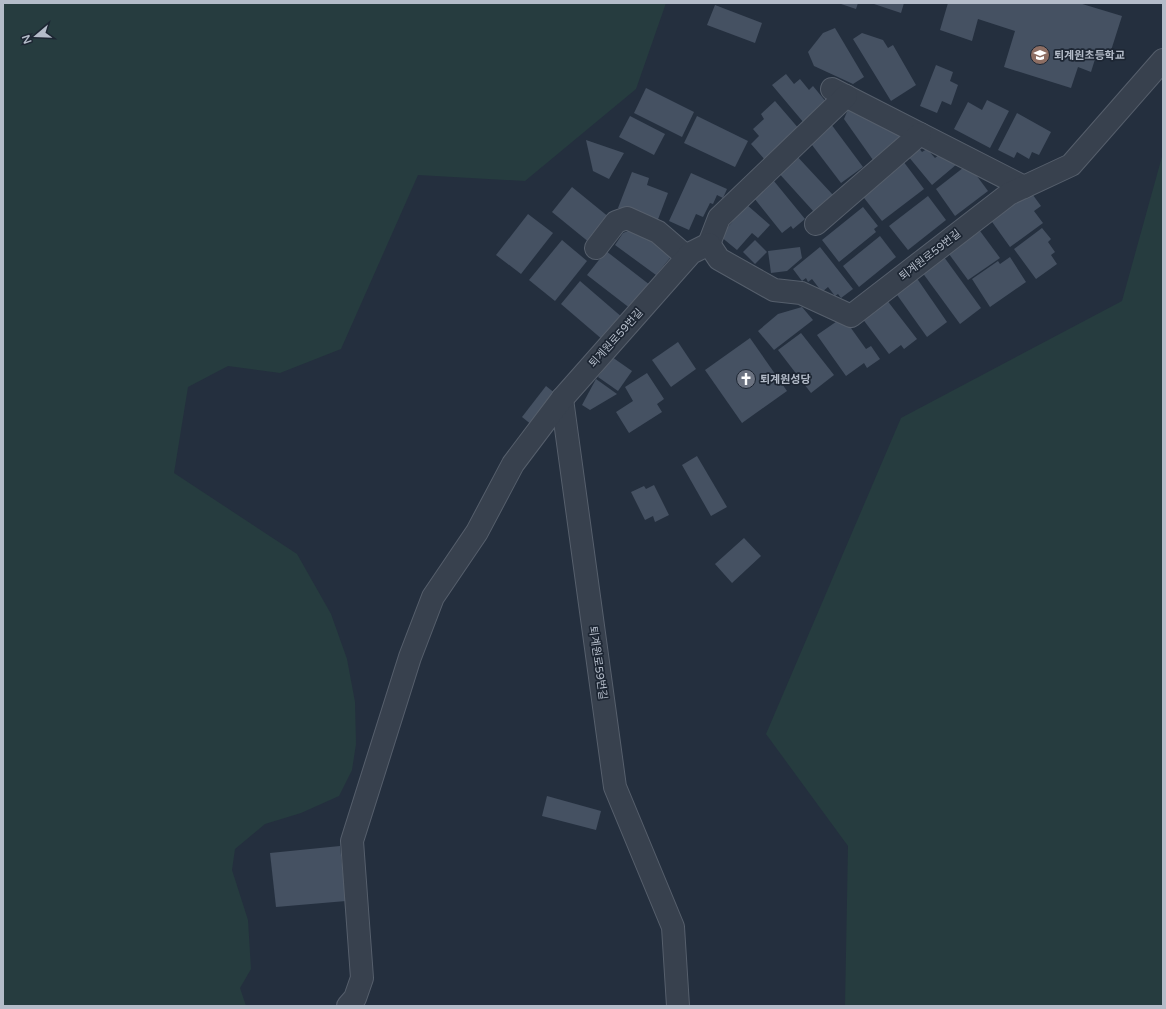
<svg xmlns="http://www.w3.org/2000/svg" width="1166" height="1009" font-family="'Varela Round','Noto Sans KR',sans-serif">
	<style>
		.green { fill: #263c3f }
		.building { fill: #455162 }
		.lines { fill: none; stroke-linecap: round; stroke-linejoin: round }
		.minor-casing { stroke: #565f6c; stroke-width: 24 }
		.minor { stroke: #38414e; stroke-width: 22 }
		.labels { text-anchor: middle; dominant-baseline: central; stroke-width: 3.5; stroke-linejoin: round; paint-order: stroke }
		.poi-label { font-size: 11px; font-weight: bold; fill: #b4bcc9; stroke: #1d2633; text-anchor: start }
		.street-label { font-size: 11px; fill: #b4bcc9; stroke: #1d2633 }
	</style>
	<rect width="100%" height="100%" fill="#242f3e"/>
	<g class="green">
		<path d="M3,3H666L636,89L525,181L418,175L341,349L280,373L228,366L188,387L174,473L297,554L331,614L347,659L355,702L356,744L352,770L339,796L301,813L265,824L235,849L232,870L248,920L251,969L240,988L246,1006H3Z"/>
		<path d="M1163,153V1006H845L848,846L766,734L901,418L1122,301Z"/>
	</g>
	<g class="building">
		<path d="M838,3H858L856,9Z"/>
		<path d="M871,3H904L901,13Z"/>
		<path d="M948,3H1079L1122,16L1108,60L1096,56L1091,72L1078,67L1071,88L1004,67L1015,31L978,19L972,41L940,30Z"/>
		<path d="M715,5L762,23L755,43L707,25Z"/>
		<path d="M835,28L864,77L853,84L814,66L808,52L823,33Z"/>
		<path d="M862,33L883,40L888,48L893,45L916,85L891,101L853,39Z"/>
		<path d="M936,65L953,72L950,81L958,85L951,105L942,101L937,113L920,106Z"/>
		<path d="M786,74L794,84L800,79L809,90L813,86L827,103L804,123L772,85Z"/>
		<path d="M646,88L694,112L682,137L634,113Z"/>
		<path d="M987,100L1009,111L990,148L954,129L968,102L982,110Z"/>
		<path d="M775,101L800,130L765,160L751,144L759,136L753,129L764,119L761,114Z"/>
		<path d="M851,102L904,138L873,160L844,119Z"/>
		<path d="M1017,113L1051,132L1039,155L1032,152L1029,159L1017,152L1014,158L998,150Z"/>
		<path d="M630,116L665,134L654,155L619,137Z"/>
		<path d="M697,116L748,141L735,167L684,143Z"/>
		<path d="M831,124L863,167L841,183L809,141Z"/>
		<path d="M586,140L624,153L609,179L593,171Z"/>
		<path d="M918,147L922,152L927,149L935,158L945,150L957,164L932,185L908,156Z"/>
		<path d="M794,153L833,195L814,212L776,170Z"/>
		<path d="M903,161L924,189L882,221L861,194Z"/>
		<path d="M968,164L988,191L955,216L936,189Z"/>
		<path d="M632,172L649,178L647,185L668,193L657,222L618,208Z"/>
		<path d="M691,173L727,189L723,198L717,195L713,204L710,203L703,217L696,214L689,230L669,221Z"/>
		<path d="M769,175L805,219L793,229L791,226L782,233L754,198L761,193L756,186Z"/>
		<path d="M572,187L610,218L590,243L552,212Z"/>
		<path d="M1030,191L1041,206L1034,211L1043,223L1010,247L990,219Z"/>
		<path d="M928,196L946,220L908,250L889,226Z"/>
		<path d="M747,205L770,225L758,238L752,233L737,250L720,236Z"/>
		<path d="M863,207L878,226L874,229L876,232L839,262L822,240Z"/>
		<path d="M528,214L553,233L521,274L496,255Z"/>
		<path d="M1042,228L1051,239L1048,242L1055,252L1051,255L1057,264L1036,279L1014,249Z"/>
		<path d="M633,229L652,242L654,239L674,253L656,275L615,245L623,233Z"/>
		<path d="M980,231L1000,258L968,280L949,254Z"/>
		<path d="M880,236L896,257L859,287L843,266Z"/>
		<path d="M562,240L587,261L555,301L529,280Z"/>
		<path d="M755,240L767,252L755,264L743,252Z"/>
		<path d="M800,247L802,258L787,271L771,273L768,251Z"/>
		<path d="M820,247L853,289L841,298L838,294L835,296L828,287L822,292L812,279L808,282L806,278L802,281L793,269Z"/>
		<path d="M606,251L650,285L631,309L587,275Z"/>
		<path d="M944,257L981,308L960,324L922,272Z"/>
		<path d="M1010,257L1026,282L990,307L972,279L998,261L1000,264Z"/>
		<path d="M916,277L947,322L927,337L895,292Z"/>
		<path d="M580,281L623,318L603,340L561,304Z"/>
		<path d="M886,299L917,339L904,349L901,345L889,354L862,318Z"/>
		<path d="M802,307L813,320L774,350L758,331L778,314Z"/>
		<path d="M843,317L866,349L871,346L880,359L867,368L864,363L846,376L817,335Z"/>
		<path d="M801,333L834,375L811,393L778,350Z"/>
		<path d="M750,338L787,391L742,423L705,370Z"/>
		<path d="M678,342L696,369L671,387L652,360Z"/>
		<path d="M612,357L632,371L618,391L598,377Z"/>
		<path d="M647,373L664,399L657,404L662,412L629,433L616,412L633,401L625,387Z"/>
		<path d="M596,379L617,394L590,410L582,405Z"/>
		<path d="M546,386L556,394L532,425L522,417Z"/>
		<path d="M697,456L727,507L711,516L682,465Z"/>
		<path d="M654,485L669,515L655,522L653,516L645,520L631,492L644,486L646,489Z"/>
		<path d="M744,538L761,556L732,583L715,564Z"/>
		<path d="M547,796L601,811L596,830L542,816Z"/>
		<path d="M340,846L346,901L276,907L270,853Z"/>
	</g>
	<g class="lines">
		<defs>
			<g id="minor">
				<path d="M832,89L1024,187"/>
				<path d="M816,224L920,134"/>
				<path d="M709,244L719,218L846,96"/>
				<path d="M596,248L616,222L627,218L658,232L687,257"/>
				<path d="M562,399L615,787L673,927L678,1006"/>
				<path d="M348,1006L355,998L362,978L352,841L410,657L433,597L477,532L513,464L562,399L691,253L709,244L719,259L774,290L801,293L851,316L1009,194L1071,165L1163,60"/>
			</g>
		</defs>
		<use href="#minor" class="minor-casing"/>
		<use href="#minor" class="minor"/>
	</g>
	<defs>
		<symbol id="school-disc" viewBox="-11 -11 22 22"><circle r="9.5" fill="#8d6e63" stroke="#1d2633"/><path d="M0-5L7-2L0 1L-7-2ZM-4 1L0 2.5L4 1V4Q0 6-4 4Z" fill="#fff"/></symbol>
		<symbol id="church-disc" viewBox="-11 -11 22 22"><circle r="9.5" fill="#6b7280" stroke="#1d2633"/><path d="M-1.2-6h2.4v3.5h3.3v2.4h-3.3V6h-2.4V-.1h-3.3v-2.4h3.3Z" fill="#fff"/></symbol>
	</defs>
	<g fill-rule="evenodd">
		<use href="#school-disc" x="1029" y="44" width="22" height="22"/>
		<use href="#church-disc" x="735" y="368" width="22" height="22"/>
	</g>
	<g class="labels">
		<g class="poi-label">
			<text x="1054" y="55">퇴계원초등학교</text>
			<text x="760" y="379">퇴계원성당</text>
		</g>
		<g class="street-label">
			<text transform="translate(930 255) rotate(-38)">퇴계원로59번길</text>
			<text transform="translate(616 338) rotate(-48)">퇴계원로59번길</text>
			<text transform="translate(598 663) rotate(82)">퇴계원로59번길</text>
		</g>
	</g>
	<rect width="1166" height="1009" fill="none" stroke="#b4bcc9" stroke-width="8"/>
	<g transform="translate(36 36) rotate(251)" stroke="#1d2633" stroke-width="3" paint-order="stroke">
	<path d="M0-3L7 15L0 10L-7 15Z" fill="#b4bcc9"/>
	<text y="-6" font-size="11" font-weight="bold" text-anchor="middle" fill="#b4bcc9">N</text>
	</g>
</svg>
